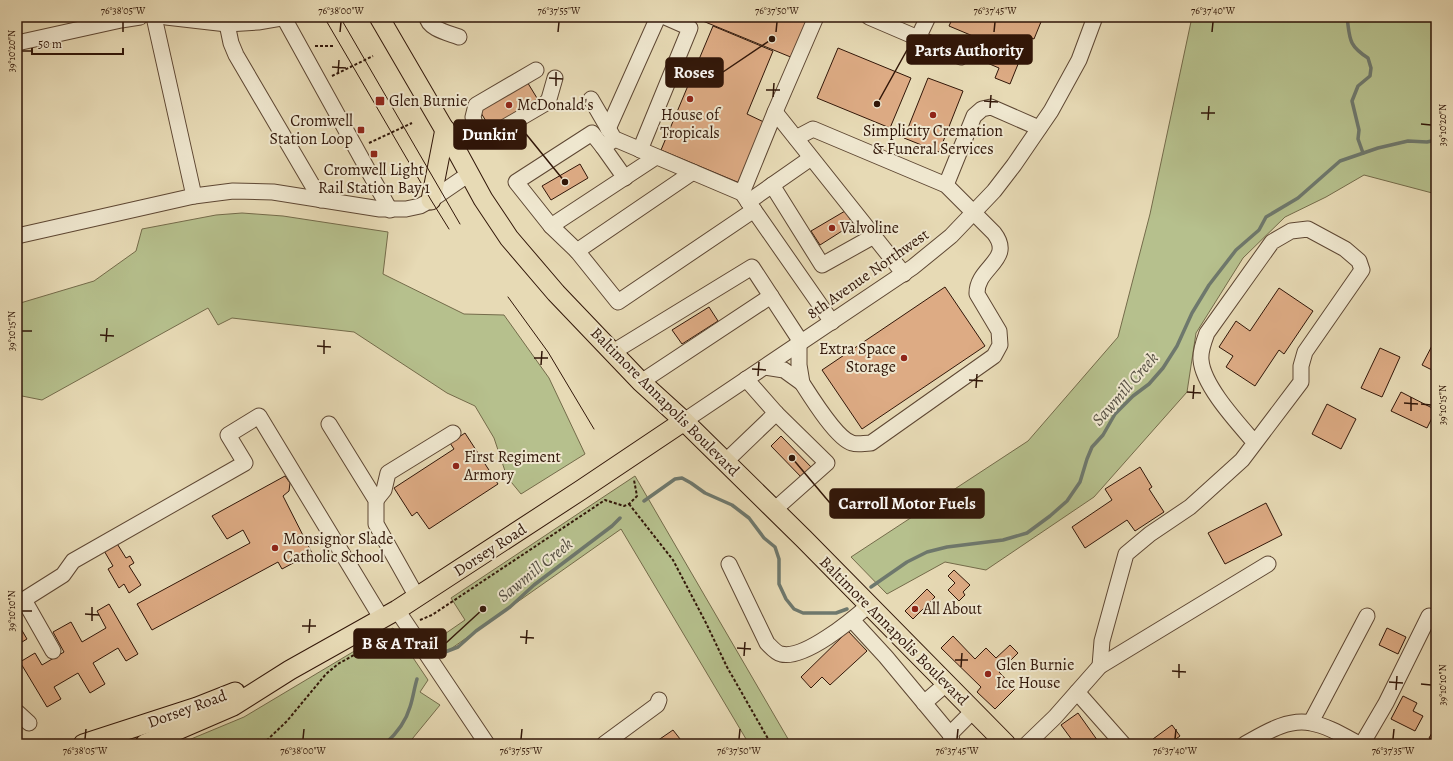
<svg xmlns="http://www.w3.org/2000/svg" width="1453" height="761" font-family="Alegreya,serif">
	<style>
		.green { fill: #b6c08d; stroke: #746b4a }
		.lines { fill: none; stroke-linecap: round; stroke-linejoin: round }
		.stream { stroke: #6e786d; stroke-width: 3.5 }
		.building { fill: #ddab84; stroke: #311608 }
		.minor-casing { stroke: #5e4733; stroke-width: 17 }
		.major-casing { stroke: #311608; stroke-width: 21 }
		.path { stroke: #311608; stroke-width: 2; stroke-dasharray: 3 2; stroke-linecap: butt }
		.minor { stroke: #efe7cf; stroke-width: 15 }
		.major { stroke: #e7dab5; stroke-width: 19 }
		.tram { stroke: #311608; stroke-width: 1 }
		.ticks { fill: none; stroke: #311608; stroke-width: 1.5 }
		.poi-dot { fill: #8f2418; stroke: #efe7cf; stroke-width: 1.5 }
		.labels { text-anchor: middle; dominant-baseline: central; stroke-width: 4; stroke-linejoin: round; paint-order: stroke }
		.poi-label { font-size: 16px; fill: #311608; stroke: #efe7cf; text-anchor: start }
		.street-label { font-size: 16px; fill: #311608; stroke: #efe7cf }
		.water-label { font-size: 17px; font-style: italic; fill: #554f43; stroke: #efe7cf }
		.leader { fill: none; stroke: #311608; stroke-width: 1.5 }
		.callout-dot { fill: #311608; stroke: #efe7cf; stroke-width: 1.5 }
		.callout { fill: #311608; stroke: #311608; stroke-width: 1.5 }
		.callout-label { font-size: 17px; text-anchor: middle; font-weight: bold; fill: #fff }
		.neatline { fill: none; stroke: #311608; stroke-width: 1.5 }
		.ticks-label { font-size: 10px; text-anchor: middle; fill: #311608 }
	</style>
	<rect width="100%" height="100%" fill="#e7dab5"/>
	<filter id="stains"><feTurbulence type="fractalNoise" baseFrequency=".005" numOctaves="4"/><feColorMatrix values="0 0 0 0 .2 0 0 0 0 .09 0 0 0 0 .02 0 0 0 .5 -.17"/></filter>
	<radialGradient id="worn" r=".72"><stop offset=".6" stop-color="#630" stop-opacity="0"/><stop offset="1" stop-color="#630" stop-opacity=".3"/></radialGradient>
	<g class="green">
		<path d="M1192,17H1436V194L1364,175L1326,197L1285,217L1243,258L1196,333L1187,392L1094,497L986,570L945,562L887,594L851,557L1028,441L1118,337L1150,214Z"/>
		<path d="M242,213L283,216L388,232L383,274L464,314L504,315L549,378L585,454L521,494L507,477L494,438L475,406L447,393L354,332L232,318L218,325L208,308L42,400L17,395V304L94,281L136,251L142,229L216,215Z"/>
		<path d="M635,476L791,744H749L621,529L445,653L436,640L465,620L451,598Z"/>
		<path d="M393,628L428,680L420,692L440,705L408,744H179L244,717Z"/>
	</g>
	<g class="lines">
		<g class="stream">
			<path d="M1347,17C1350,39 1348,45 1368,58L1371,68L1370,76L1358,86L1352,101L1359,130L1358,139L1363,153"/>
			<path d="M644,501L675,479L682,478L691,483L705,493L732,505L749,518L764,538L775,547L779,559V584L786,599L794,609L803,613H836L847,609"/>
			<path d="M871,587L907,562L927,552L947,547L1003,540L1027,533L1050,516L1067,501L1080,482L1087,459L1092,447L1103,435L1115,414L1133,396L1149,384L1163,368L1177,346L1192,313L1209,285L1236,250L1259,230L1266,217L1298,198L1340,161L1378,148L1408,141L1427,142L1436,140"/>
			<path d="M445,652L458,647L476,631L510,607L534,585L612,526L620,518"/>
			<path d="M385,744C395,735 406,721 410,707C413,698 414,689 417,679"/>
		</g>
	</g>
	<g class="building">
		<path d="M693,17H810L793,58Z"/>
		<path d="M953,17H1043L1034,39L1029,37L1010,84L995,78L999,68L973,57L980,39L949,26Z"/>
		<path d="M713,26L773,51L747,114L768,124L742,184L661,150Z"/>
		<path d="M838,48L911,78L890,128L817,98Z"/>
		<path d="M928,78L963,91L939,152L904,138Z"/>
		<path d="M526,80L540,103L492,131L478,108Z"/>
		<path d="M580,164L588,178L551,200L542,186Z"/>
		<path d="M845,211L853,224L820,245L811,231Z"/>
		<path d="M945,287L985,346L862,429L822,370Z"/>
		<path d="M1279,288L1313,311L1284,354L1279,350L1255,386L1226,367L1233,356L1219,347L1236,321L1250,331Z"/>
		<path d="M709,307L718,321L682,344L672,330Z"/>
		<path d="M1435,340H1436V372L1422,365Z"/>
		<path d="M1380,348L1400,357L1382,397L1361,388Z"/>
		<path d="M1401,392L1436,410L1427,428L1391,411Z"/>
		<path d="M1327,404L1356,419L1341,449L1312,434Z"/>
		<path d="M465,433L498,484L429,529L417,512L412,516L394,488L454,449L450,443Z"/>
		<path d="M781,436L814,470L804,480L771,446Z"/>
		<path d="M1140,467L1152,487L1149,489L1164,512L1135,531L1127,520L1085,548L1072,527L1112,500L1105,489Z"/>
		<path d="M285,476L290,483L289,491L283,496L312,553L282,569L278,562L152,630L137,604L250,543L243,530L227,539L212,516Z"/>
		<path d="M1266,503L1282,535L1225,564L1208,533Z"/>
		<path d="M116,542L126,558L130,556L134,563L129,566L141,585L129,593L124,584L119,588L108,569L113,566L103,549Z"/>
		<path d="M954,570L970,585L963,592L965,595L959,601L948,590L955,583L948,576Z"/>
		<path d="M927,589L935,597L913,619L905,611Z"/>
		<path d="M109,604L138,654L126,661L118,648L93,663L105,684L90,693L78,673L54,687L61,699L47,707L20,662L35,653L42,665L64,652L53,632L71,622L82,642L106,628L97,611Z"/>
		<path d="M17,622L27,639L17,645Z"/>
		<path d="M1387,628L1406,637L1398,654L1379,645Z"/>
		<path d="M848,631L867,651L830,685L822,677L811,688L801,677Z"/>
		<path d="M953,636L975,659L986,648L996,658L1010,645L1018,653L999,672L1015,689L995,709L977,692L981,687L941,648Z"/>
		<path d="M1403,696L1417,703L1413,711L1423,716L1415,731L1391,719Z"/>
		<path d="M1078,713L1100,744H1075L1061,725Z"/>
		<path d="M1172,725L1180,736L1169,744H1157L1153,739Z"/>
		<path d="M1436,726V742L1429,738Z"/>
		<path d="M673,730L684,744H655L654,743Z"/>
	</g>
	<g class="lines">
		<defs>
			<g id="minor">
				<path d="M154,17L194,196"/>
				<path d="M166,17L227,24L258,22L287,17"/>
				<path d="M427,17C428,29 449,33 459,37"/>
				<path d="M869,17L918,38"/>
				<path d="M928,17L918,38L961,57"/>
				<path d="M284,18L390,210"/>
				<path d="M227,24L231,43L236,55L321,200"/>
				<path d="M17,43L121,20L140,17"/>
				<path d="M536,70L476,105L473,117C475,127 482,135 493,134L546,103L549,99L555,78"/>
				<path d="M591,99L612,135"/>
				<path d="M775,112L816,17"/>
				<path d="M608,129L658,17"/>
				<path d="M796,138L813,129L946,185L994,233C1015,260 976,267 977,294L999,331L1000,345L994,356L871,443C864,443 858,445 852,443C837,439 811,397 802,383"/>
				<path d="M603,147L625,178"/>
				<path d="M640,150L690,28L665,17"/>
				<path d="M656,157L551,226L516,182L592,133L603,147L615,139L742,193L832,322"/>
				<path d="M693,172L577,251L618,302L754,210"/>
				<path d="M772,185L822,265L874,236"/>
				<path d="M946,185L974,116L982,109L991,107L1039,128"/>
				<path d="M742,193L775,112L904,274"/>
				<path d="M748,202L811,158"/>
				<path d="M551,226L577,251"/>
				<path d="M17,236L194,196L233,191L273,192L380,209H406L420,206L431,200L469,174"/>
				<path d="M613,352L752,267L801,342"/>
				<path d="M765,367L784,370L802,383L799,365V344"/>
				<path d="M746,379L776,413L827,463L774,510"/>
				<path d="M641,382L771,296"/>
				<path d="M684,421L913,267L951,236L994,191L1014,165L1051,111L1079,60L1095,17"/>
				<path d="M329,424L376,500V524L417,597"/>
				<path d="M725,462L776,413"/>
				<path d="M376,500L384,490L388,473L453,433"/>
				<path d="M729,564L767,643C771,647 776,653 781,654C804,660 852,620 869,605"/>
				<path d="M24,600L53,651"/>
				<path d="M17,604L63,575L73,561L245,463L228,435L259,416L382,619"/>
				<path d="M397,610L487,744"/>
				<path d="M852,620L886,657L950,734L953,744"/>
				<path d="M1100,666L1102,641L1126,554L1150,534L1190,507L1242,460L1301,382V366L1305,352L1362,270L1359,261L1345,249L1308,229L1291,231L1272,242L1207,333C1204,341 1200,351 1201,360C1203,386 1238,423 1255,443"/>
				<path d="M1077,692L1123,744"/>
				<path d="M924,703L946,684"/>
				<path d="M17,712L29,723"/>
				<path d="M1311,722L1367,616"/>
				<path d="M950,734L973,711"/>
				<path d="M604,744L657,705L659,700"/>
				<path d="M1027,744L1055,717L1100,666L1268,564"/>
				<path d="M1245,744C1265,733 1288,718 1311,723C1328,726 1344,736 1359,744"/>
				<path d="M1362,744L1386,703L1429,616"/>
			</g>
			<g id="major">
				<path d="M379,17L453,144L483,199L509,238L556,293L641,382L684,421L804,539L1006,744"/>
				<path d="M431,200L445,129"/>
				<path d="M83,744L197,707L235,692"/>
				<path d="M145,744L233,706L290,670L397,610L581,490L684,421"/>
			</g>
		</defs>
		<use href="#minor" class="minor-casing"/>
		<use href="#major" class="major-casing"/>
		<g class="path">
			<path d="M315,46H335"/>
			<path d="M332,76L373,56"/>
			<path d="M369,143L412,123"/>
			<path d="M629,504L673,560L706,623L727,667L771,744"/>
			<path d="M420,620L432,615L605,500L624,506L629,504L637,496L634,480"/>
			<path d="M263,744L287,721L326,674L338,664L396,631"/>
		</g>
		<use href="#minor" class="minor"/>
		<use href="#major" class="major"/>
		<g class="tram">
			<path d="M324,17L431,200L449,229"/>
			<path d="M340,17L460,224"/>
			<path d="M508,297L548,352L594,429"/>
		</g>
	</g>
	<path class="ticks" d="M123,32V22M340,32L341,22M558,32L559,22M776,32L777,22M994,32L995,22M1212,32L1213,22M22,51H32M332,67L346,68M338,74L339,60M549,78L563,79M556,86V72M766,90H780M773,97L774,83M984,101L998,102M990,108L991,95M1201,113H1215M1208,120L1209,106M1421,124L1431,125M22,331H32M100,335L114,336M106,342L107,328M317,346L331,347M324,354V340M534,358H548M541,365L542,351M752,369L766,370M758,376L759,362M969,380L983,381M976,388L977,374M1187,392L1201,393M1193,399L1194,385M1404,403L1418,404M1421,404L1431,405M1411,411V397M22,611H32M85,614L99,615M92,621V607M302,626H316M309,633L310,619M520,637L534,638M526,644L527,630M737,648L751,649M744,656L745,642M955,660H968M961,667L962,653M1172,671L1186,672M1179,678V664M1389,682L1403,683M1421,684L1431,685M1396,690L1397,676M85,739L86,729M303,739L304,729M521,739L522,729M739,739L740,729M957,739L958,729M1175,739L1176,729M1393,739L1394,729"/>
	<g class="poi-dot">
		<circle cx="690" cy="99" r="4"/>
		<rect x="375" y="96" width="10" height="10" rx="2"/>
		<circle cx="509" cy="105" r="4"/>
		<circle cx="933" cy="115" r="4"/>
		<rect x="357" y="126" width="8" height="8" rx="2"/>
		<rect x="370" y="150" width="8" height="8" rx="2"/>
		<circle cx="832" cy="228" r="4"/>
		<circle cx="904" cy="358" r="4"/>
		<circle cx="456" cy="466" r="4"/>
		<circle cx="275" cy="548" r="4"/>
		<circle cx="915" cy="609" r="4"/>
		<circle cx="988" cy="674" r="4"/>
	</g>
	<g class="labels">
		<g class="poi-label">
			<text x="389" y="101">Glen Burnie</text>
			<text x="517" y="105">McDonald's</text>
			<text x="690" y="115" text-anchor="middle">House of<tspan x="690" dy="18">Tropicals</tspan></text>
			<text x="353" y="121" text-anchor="end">Cromwell<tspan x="353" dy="18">Station Loop</tspan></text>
			<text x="933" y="131" text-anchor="middle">Simplicity Cremation<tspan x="933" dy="18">&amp; Funeral Services</tspan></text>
			<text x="374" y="170" text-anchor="middle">Cromwell Light<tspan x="374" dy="18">Rail Station Bay 1</tspan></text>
			<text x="840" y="228">Valvoline</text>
			<text x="896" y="349" text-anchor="end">Extra Space<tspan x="896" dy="18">Storage</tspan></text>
			<text x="464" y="457">First Regiment<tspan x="464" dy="18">Armory</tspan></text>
			<text x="283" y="539">Monsignor Slade<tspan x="283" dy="18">Catholic School</tspan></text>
			<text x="923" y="609">All About</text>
			<text x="996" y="665">Glen Burnie<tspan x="996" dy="18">Ice House</tspan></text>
		</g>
		<g class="street-label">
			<text transform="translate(868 274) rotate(-35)">8th Avenue Northwest</text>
			<text transform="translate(665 402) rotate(45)">Baltimore Annapolis Boulevard</text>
			<text transform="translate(490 550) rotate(-33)">Dorsey Road</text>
			<text transform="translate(894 631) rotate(45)">Baltimore Annapolis Boulevard</text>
			<text transform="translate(187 709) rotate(-20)">Dorsey Road</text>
		</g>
		<g class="water-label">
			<text transform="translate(1125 389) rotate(-49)">Sawmill Creek</text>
			<text transform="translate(535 570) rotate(-39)">Sawmill Creek</text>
		</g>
	</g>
	<path class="leader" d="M877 104L907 50M772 39L723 72M565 182L526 134M792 458L830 503M483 609L446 643"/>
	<g class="callout-dot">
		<circle cx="877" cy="104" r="4"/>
		<circle cx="772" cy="39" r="4"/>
		<circle cx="565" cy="182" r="4"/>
		<circle cx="792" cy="458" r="4"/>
		<circle cx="483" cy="609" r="4"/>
	</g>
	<g class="callout">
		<rect x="907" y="35" width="125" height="29" rx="4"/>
		<rect x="666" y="58" width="57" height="29" rx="4"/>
		<rect x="454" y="120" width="72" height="29" rx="4"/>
		<rect x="830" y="489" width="154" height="29" rx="4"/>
		<rect x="354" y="629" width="92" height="29" rx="4"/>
	</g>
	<g class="callout-label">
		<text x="969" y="56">Parts Authority</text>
		<text x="694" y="78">Roses</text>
		<text x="490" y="140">Dunkin'</text>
		<text x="907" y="509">Carroll Motor Fuels</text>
		<text x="400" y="649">B &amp; A Trail</text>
	</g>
	<rect width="1453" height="761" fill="none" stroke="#e7dab5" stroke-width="44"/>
	<path d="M32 48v6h91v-6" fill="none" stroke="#311608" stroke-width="2"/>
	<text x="38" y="48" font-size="12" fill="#311608" stroke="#efe7cf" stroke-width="3" paint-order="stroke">50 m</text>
	<rect x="22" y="22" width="1409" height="717" class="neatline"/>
	<g class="ticks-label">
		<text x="123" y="14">76°38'05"W</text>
		<text x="341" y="14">76°38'00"W</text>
		<text x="559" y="14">76°37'55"W</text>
		<text x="777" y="14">76°37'50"W</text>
		<text x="995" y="14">76°37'45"W</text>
		<text x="1213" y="14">76°37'40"W</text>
		<text transform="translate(11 51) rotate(-90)" y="4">39°10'20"N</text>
		<text transform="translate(1442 125) rotate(-90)" y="4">39°10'20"N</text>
		<text transform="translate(11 331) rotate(-90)" y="4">39°10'15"N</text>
		<text transform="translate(1442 405) rotate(-90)" y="4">39°10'15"N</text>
		<text transform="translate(11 611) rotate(-90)" y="4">39°10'10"N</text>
		<text transform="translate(1442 685) rotate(-90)" y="4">39°10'10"N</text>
		<text x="85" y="754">76°38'05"W</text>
		<text x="303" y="754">76°38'00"W</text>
		<text x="521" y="754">76°37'55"W</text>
		<text x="739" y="754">76°37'50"W</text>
		<text x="957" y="754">76°37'45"W</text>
		<text x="1175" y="754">76°37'40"W</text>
		<text x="1393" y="754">76°37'35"W</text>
	</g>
	<rect width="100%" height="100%" filter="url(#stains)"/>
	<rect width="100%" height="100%" fill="url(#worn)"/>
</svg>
